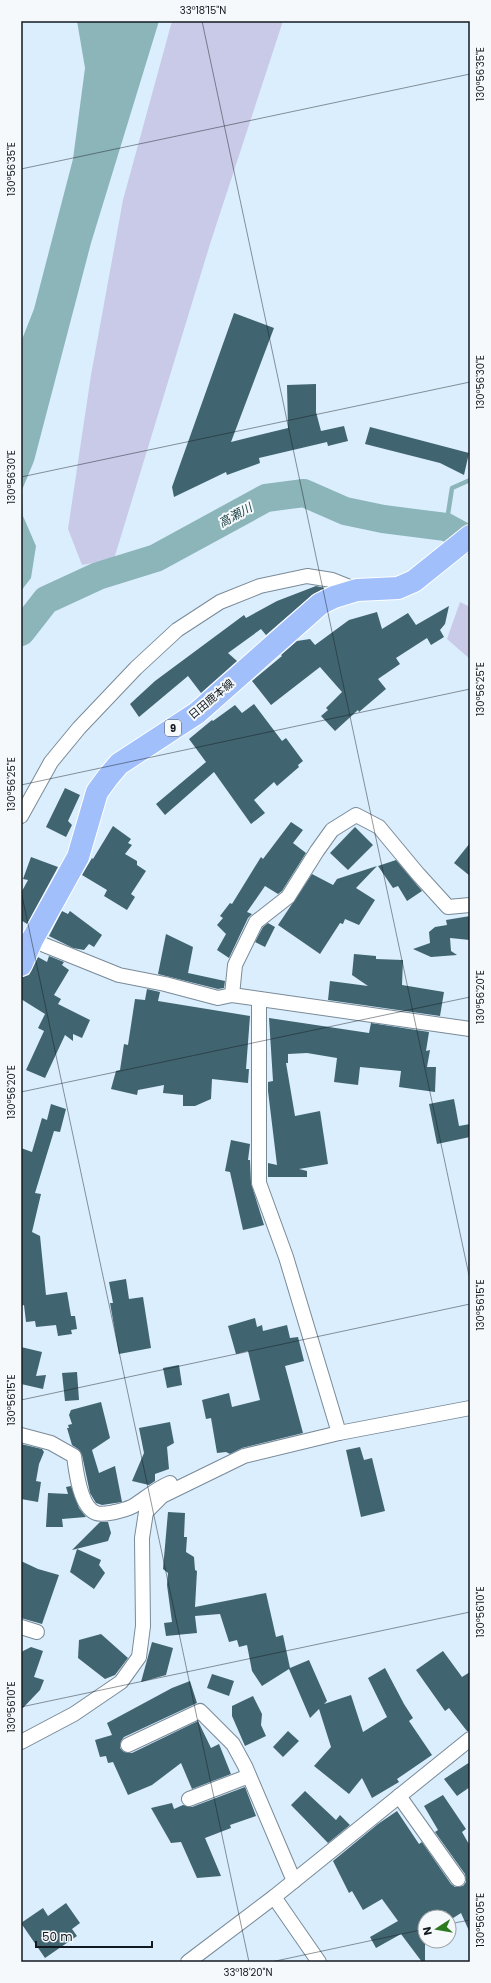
<svg xmlns="http://www.w3.org/2000/svg" width="491" height="1983" font-family="Poppins,'Noto Sans JP',sans-serif">
	<style>
		.green { fill: #c8cae7 }
		.water { fill: #8bb5b8 }
		.lines { fill: none; stroke-linecap: round; stroke-linejoin: round }
		.stream { stroke: #8bb5b8; stroke-width: 4.5 }
		.river { stroke: #8bb5b8; stroke-width: 28 }
		.building { fill: #406470 }
		.street-casing { stroke: #798a98; stroke-width: 16 }
		.primary-casing { stroke: #fff; stroke-width: 24 }
		.street { stroke: #fff; stroke-width: 14 }
		.primary { stroke: #a0bffb; stroke-width: 22 }
		.ticks { fill: none; stroke: #131a1f; stroke-width: 1; stroke-opacity: 0.45 }
		.labels { text-anchor: middle; dominant-baseline: central; stroke-width: 4; stroke-linejoin: round; paint-order: stroke }
		.shield { fill: #f5f9fc; stroke: #575d61; stroke-width: 1 }
		.shield-label { font-size: 10px; font-weight: bold; fill: #131a1f }
		.street-label { font-size: 11px; fill: #131a1f; stroke: #f5f9fc }
		.water-label { font-size: 12px; font-style: italic; fill: #173f42; stroke: #f5f9fc }
		.neatline { fill: none; stroke: #131a1f; stroke-width: 1.5 }
		.ticks-label { font-size: 10px; text-anchor: middle; fill: #131a1f }
	</style>
	<rect width="100%" height="100%" fill="#dbeefd"/>
	<g class="green">
		<path d="M172,21H283L210,244L114,559L82,565L68,529L91,375L123,200Z"/>
		<path d="M460,602L470,607V659L447,639Z"/>
	</g>
	<path class="water" d="M77,21H159L91,243L34,461L22,490L23,516L36,546L31,578L21,591V342L34,309L73,159L85,68Z"/>
	<g class="lines">
		<path class="stream" d="M446,527L452,488L470,480"/>
		<path class="river" d="M21,632L46,600L98,576L156,558L266,498L304,493L345,511L383,519L446,527L470,540"/>
	</g>
	<g class="building">
		<path d="M234,313L274,328L231,442L288,428L287,385L316,384V412L321,431L344,426L348,441L328,446L327,442L259,458L260,463L227,475L226,472L174,497L172,487Z"/>
		<path d="M370,427L469,453L464,475L440,463L365,444Z"/>
		<path d="M316,586L325,588L312,595L266,635L261,629L228,653L237,661L201,693L188,676L139,717L130,704L155,681L244,615L246,618L277,601Z"/>
		<path d="M449,606L445,624L440,630L444,637L431,645L427,638L396,658L400,664L378,679L386,689L359,712L358,710L335,731L321,716L328,710L326,708L342,692L320,667L271,705L252,681L282,656L281,655L297,641L310,639L315,645L349,620L377,612L382,629L408,613L416,625Z"/>
		<path d="M254,704L282,741L286,738L303,761L298,765L299,767L277,786L274,782L254,800L265,813L251,824L214,772L165,815L156,804L206,762L189,739L212,720L213,721L235,705L242,713Z"/>
		<path d="M65,788L80,795L68,821L72,825L66,837L46,827Z"/>
		<path d="M291,822L303,830L293,843L306,853L282,891L278,894L265,886L247,912L252,914L248,918L229,958L217,950L226,934L217,925L223,918L220,916L230,903L232,904L261,857L263,859Z"/>
		<path d="M113,826L131,839L128,843L132,845L125,854L137,861V865L146,871L131,894L135,897L127,910L104,896L107,890L82,875L92,858L93,859Z"/>
		<path d="M355,827L373,845L348,870L330,853Z"/>
		<path d="M470,843V876L454,863Z"/>
		<path d="M31,857L58,867L27,924L21,920V893L28,880L23,879Z"/>
		<path d="M396,860L422,891L407,901L398,886L393,888L378,866Z"/>
		<path d="M377,866L356,888L375,900L359,925L345,919L343,924L340,923L320,954L278,925L312,874L333,885L337,879Z"/>
		<path d="M62,911L68,914L70,911L102,935L94,947L89,944L84,950L73,948L49,936Z"/>
		<path d="M470,916V940L450,938L451,951L457,955L431,957L413,949L430,943L429,932L435,927L447,925L446,920Z"/>
		<path d="M268,923L275,927L265,947L255,942L263,927Z"/>
		<path d="M166,934L193,947L188,973L225,981L224,988L218,989L158,974Z"/>
		<path d="M354,954L376,956V959L403,960L402,985L444,992L440,1016L328,1000L330,981L368,986L352,975Z"/>
		<path d="M49,956L64,962L62,965L69,970L54,995L61,999L58,1004L90,1020L82,1038L73,1034V1041L65,1035L45,1078L26,1070L44,1031L38,1028L45,1014L21,999V977L29,975L38,957L47,962Z"/>
		<path d="M147,989L160,992L158,1001L250,1016L246,1069H249L248,1083L212,1079L211,1099L195,1106H183V1095L163,1093L164,1085L138,1090L137,1095L111,1089L116,1071L120,1070L124,1044L128,1045L135,999L145,1000Z"/>
		<path d="M269,1018L369,1033L371,1023L429,1032L426,1051L430,1050L427,1067H436L435,1092L399,1087L401,1071L360,1067L358,1085L334,1082L337,1058L307,1053L288,1054V1063H286L295,1116L320,1111L328,1164L299,1169L307,1171V1177H268V1163L277,1165L268,1091V1082L273,1081Z"/>
		<path d="M454,1099L459,1126L470,1124V1137L437,1144L429,1104Z"/>
		<path d="M51,1104L66,1109L60,1132L54,1131L35,1193L41,1194L32,1232L40,1236L46,1295L67,1292L71,1316H75L77,1329L71,1330L72,1334L58,1336L56,1325L36,1327L35,1321L26,1322L24,1305L21,1306V1148L32,1152L42,1118L47,1120Z"/>
		<path d="M231,1140L250,1144L248,1160H250L251,1183L264,1225L243,1230L230,1172L225,1171Z"/>
		<path d="M126,1279L129,1299L143,1297L151,1348L119,1354L110,1303H113L109,1282Z"/>
		<path d="M255,1318L257,1327L262,1325L263,1331L287,1325L290,1338L298,1337L304,1361L285,1366L303,1433L242,1448L230,1454L226,1452L217,1453L211,1418L206,1419L202,1400L229,1393L232,1407L260,1400L248,1351L236,1354L228,1326Z"/>
		<path d="M21,1347L42,1352L36,1376L46,1375L43,1389L21,1384Z"/>
		<path d="M179,1365L182,1385L167,1388L163,1368Z"/>
		<path d="M77,1372L79,1400L65,1401L62,1373Z"/>
		<path d="M101,1402L110,1438L92,1450L99,1473L115,1466L122,1502L102,1505L96,1503L90,1493L82,1455L78,1449L72,1445L67,1428H69L68,1425L72,1424L69,1415L71,1410Z"/>
		<path d="M170,1422L174,1443L167,1447L169,1469L155,1474V1481L149,1485L132,1481L144,1453L139,1428Z"/>
		<path d="M21,1444L42,1449L44,1452L39,1464L36,1481L41,1482L38,1502L21,1499Z"/>
		<path d="M360,1447L364,1460L372,1458L385,1511L361,1517L346,1450Z"/>
		<path d="M71,1486L79,1508L86,1517L62,1519L63,1527H46L48,1493L68,1494L66,1487Z"/>
		<path d="M168,1512L185,1513L184,1537H187L186,1552L194,1557L195,1570L197,1571L195,1607L266,1593L276,1637L283,1635L290,1668L309,1660L327,1701L324,1704L351,1695L363,1732L387,1717L368,1678L385,1668L404,1704L413,1718L409,1721L432,1755L397,1779L399,1782L372,1798L362,1778L349,1794L314,1766L331,1747L319,1709L310,1718L289,1669L262,1686L252,1671L247,1645L239,1647L237,1640L229,1642L220,1614L195,1616L197,1633L166,1636L164,1623L172,1622L167,1585L168,1573L163,1569Z"/>
		<path d="M100,1522H108L111,1533L108,1541L72,1550Z"/>
		<path d="M77,1549L101,1560L99,1565L105,1573L94,1589L70,1572Z"/>
		<path d="M21,1561L38,1569L59,1575L42,1624L21,1618Z"/>
		<path d="M101,1634L128,1658L115,1675L105,1679L78,1658L79,1640Z"/>
		<path d="M152,1642L173,1648L166,1675L141,1682Z"/>
		<path d="M31,1647L43,1651L34,1677L44,1680L40,1690L21,1710V1652Z"/>
		<path d="M443,1651L462,1677L470,1672V1731H467L449,1708L445,1711L416,1670Z"/>
		<path d="M212,1674L234,1681L229,1696L207,1688Z"/>
		<path d="M190,1681L197,1703L124,1737L121,1741L120,1748L124,1752L132,1753L198,1721L211,1748L219,1744L231,1774L192,1789L181,1763L152,1785L128,1795L113,1762L108,1763L106,1756L100,1757L95,1740L112,1735L107,1723L172,1688Z"/>
		<path d="M253,1696L262,1714L261,1725L266,1736L245,1746L232,1716V1706Z"/>
		<path d="M288,1731L299,1741L283,1757L273,1747Z"/>
		<path d="M470,1762V1787L457,1796L444,1779Z"/>
		<path d="M245,1787L256,1816L230,1825L231,1828L205,1838L221,1876L197,1878L181,1842L171,1843L151,1808L172,1803L174,1809L183,1805L192,1807Z"/>
		<path d="M305,1791L336,1820L340,1815L350,1825L328,1843L291,1805Z"/>
		<path d="M443,1795L466,1829L462,1832L470,1846V1933L461,1913L450,1920L449,1917H425V1962H422L401,1934L376,1948L370,1937L398,1921L382,1899L363,1910L352,1891L349,1893L333,1861L378,1824L397,1811L419,1844L422,1842L451,1884L455,1887L463,1886L466,1882L465,1874L435,1832L438,1830L424,1806Z"/>
		<path d="M66,1903L80,1923L72,1929L77,1936L45,1958L21,1923L43,1908L48,1916Z"/>
	</g>
	<g class="lines">
		<defs>
			<g id="street">
				<path d="M21,816L51,762L79,728L136,668L177,630L220,602L260,586L307,576L332,580L357,590"/>
				<path d="M32,940L119,975L165,984L218,998L232,995L470,1029"/>
				<path d="M232,995L235,965L256,922L288,897L317,851L332,830L356,815L379,827L418,874L448,907L470,905"/>
				<path d="M259,999V1183L286,1257L339,1433"/>
				<path d="M21,1435L51,1443L74,1456C76,1471 80,1507 96,1513C101,1515 109,1513 115,1512C122,1510 129,1509 135,1505C147,1497 156,1489 170,1483"/>
				<path d="M21,1627L37,1632"/>
				<path d="M21,1742L74,1714L121,1682L139,1657L143,1626L142,1538L146,1512L162,1496L244,1456L339,1433L470,1408"/>
				<path d="M128,1745L200,1711L233,1744L245,1766L294,1881"/>
				<path d="M399,1796L458,1879"/>
				<path d="M189,1799L249,1776"/>
				<path d="M274,1897L319,1962"/>
				<path d="M188,1962L274,1897L470,1739"/>
			</g>
			<path id="primary" d="M21,965L32,940L78,857L97,792L108,777L119,764L197,713L320,604L334,597L357,590L398,588L414,581L470,536"/>
		</defs>
		<use href="#street" class="street-casing"/>
		<use href="#primary" class="primary-casing"/>
		<use href="#street" class="street"/>
		<use href="#primary" class="primary"/>
	</g>
	<path class="ticks" d="M202,21L470,1280M21,169L470,74M21,477L470,382M21,785L470,689M21,891L249,1962M21,1092L470,997M21,1400L470,1304M21,1707L470,1612M449,1924L470,1920M271,1962L425,1929"/>
	<g class="labels">
		<rect class="shield" x="165" y="720" width="16" height="16" rx="3"/>
		<g class="shield-label">
			<text x="173" y="728">9</text>
		</g>
		<g class="street-label">
			<text transform="translate(211 699) rotate(-40)">日田鹿本線</text>
		</g>
		<g class="water-label">
			<text transform="translate(235 515) rotate(-29)">高瀬川</text>
		</g>
	</g>
	<rect width="491" height="1983" fill="none" stroke="#f5f9fc" stroke-width="44"/>
	<g transform="translate(437 1929) rotate(258)"><circle r="19" fill="#f5f9fc" stroke="#9ba0a4"/>
	<path d="M0-3L7 15L0 10L-7 15Z" fill="#2d7920"/>
	<text y="-6" font-size="11" font-weight="bold" text-anchor="middle" fill="#131a1f">N</text>
	</g>
	<path d="M36 1941v6h116v-6" fill="none" stroke="#131a1f" stroke-width="2"/>
	<text x="42" y="1941" font-size="12" fill="#131a1f" stroke="#f5f9fc" stroke-width="3" paint-order="stroke">50 m</text>
	<rect x="22" y="22" width="447" height="1939" class="neatline"/>
	<g class="ticks-label">
		<text x="203" y="14">33°18'15"N</text>
		<text transform="translate(480 74) rotate(-90)" y="4">130°56'35"E</text>
		<text transform="translate(11 169) rotate(-90)" y="4">130°56'35"E</text>
		<text transform="translate(480 382) rotate(-90)" y="4">130°56'30"E</text>
		<text transform="translate(11 477) rotate(-90)" y="4">130°56'30"E</text>
		<text transform="translate(480 689) rotate(-90)" y="4">130°56'25"E</text>
		<text transform="translate(11 784) rotate(-90)" y="4">130°56'25"E</text>
		<text transform="translate(480 997) rotate(-90)" y="4">130°56'20"E</text>
		<text transform="translate(11 1092) rotate(-90)" y="4">130°56'20"E</text>
		<text transform="translate(480 1305) rotate(-90)" y="4">130°56'15"E</text>
		<text transform="translate(11 1400) rotate(-90)" y="4">130°56'15"E</text>
		<text transform="translate(480 1612) rotate(-90)" y="4">130°56'10"E</text>
		<text transform="translate(11 1707) rotate(-90)" y="4">130°56'10"E</text>
		<text transform="translate(480 1920) rotate(-90)" y="4">130°56'05"E</text>
		<text x="248" y="1976">33°18'20"N</text>
	</g>
</svg>
